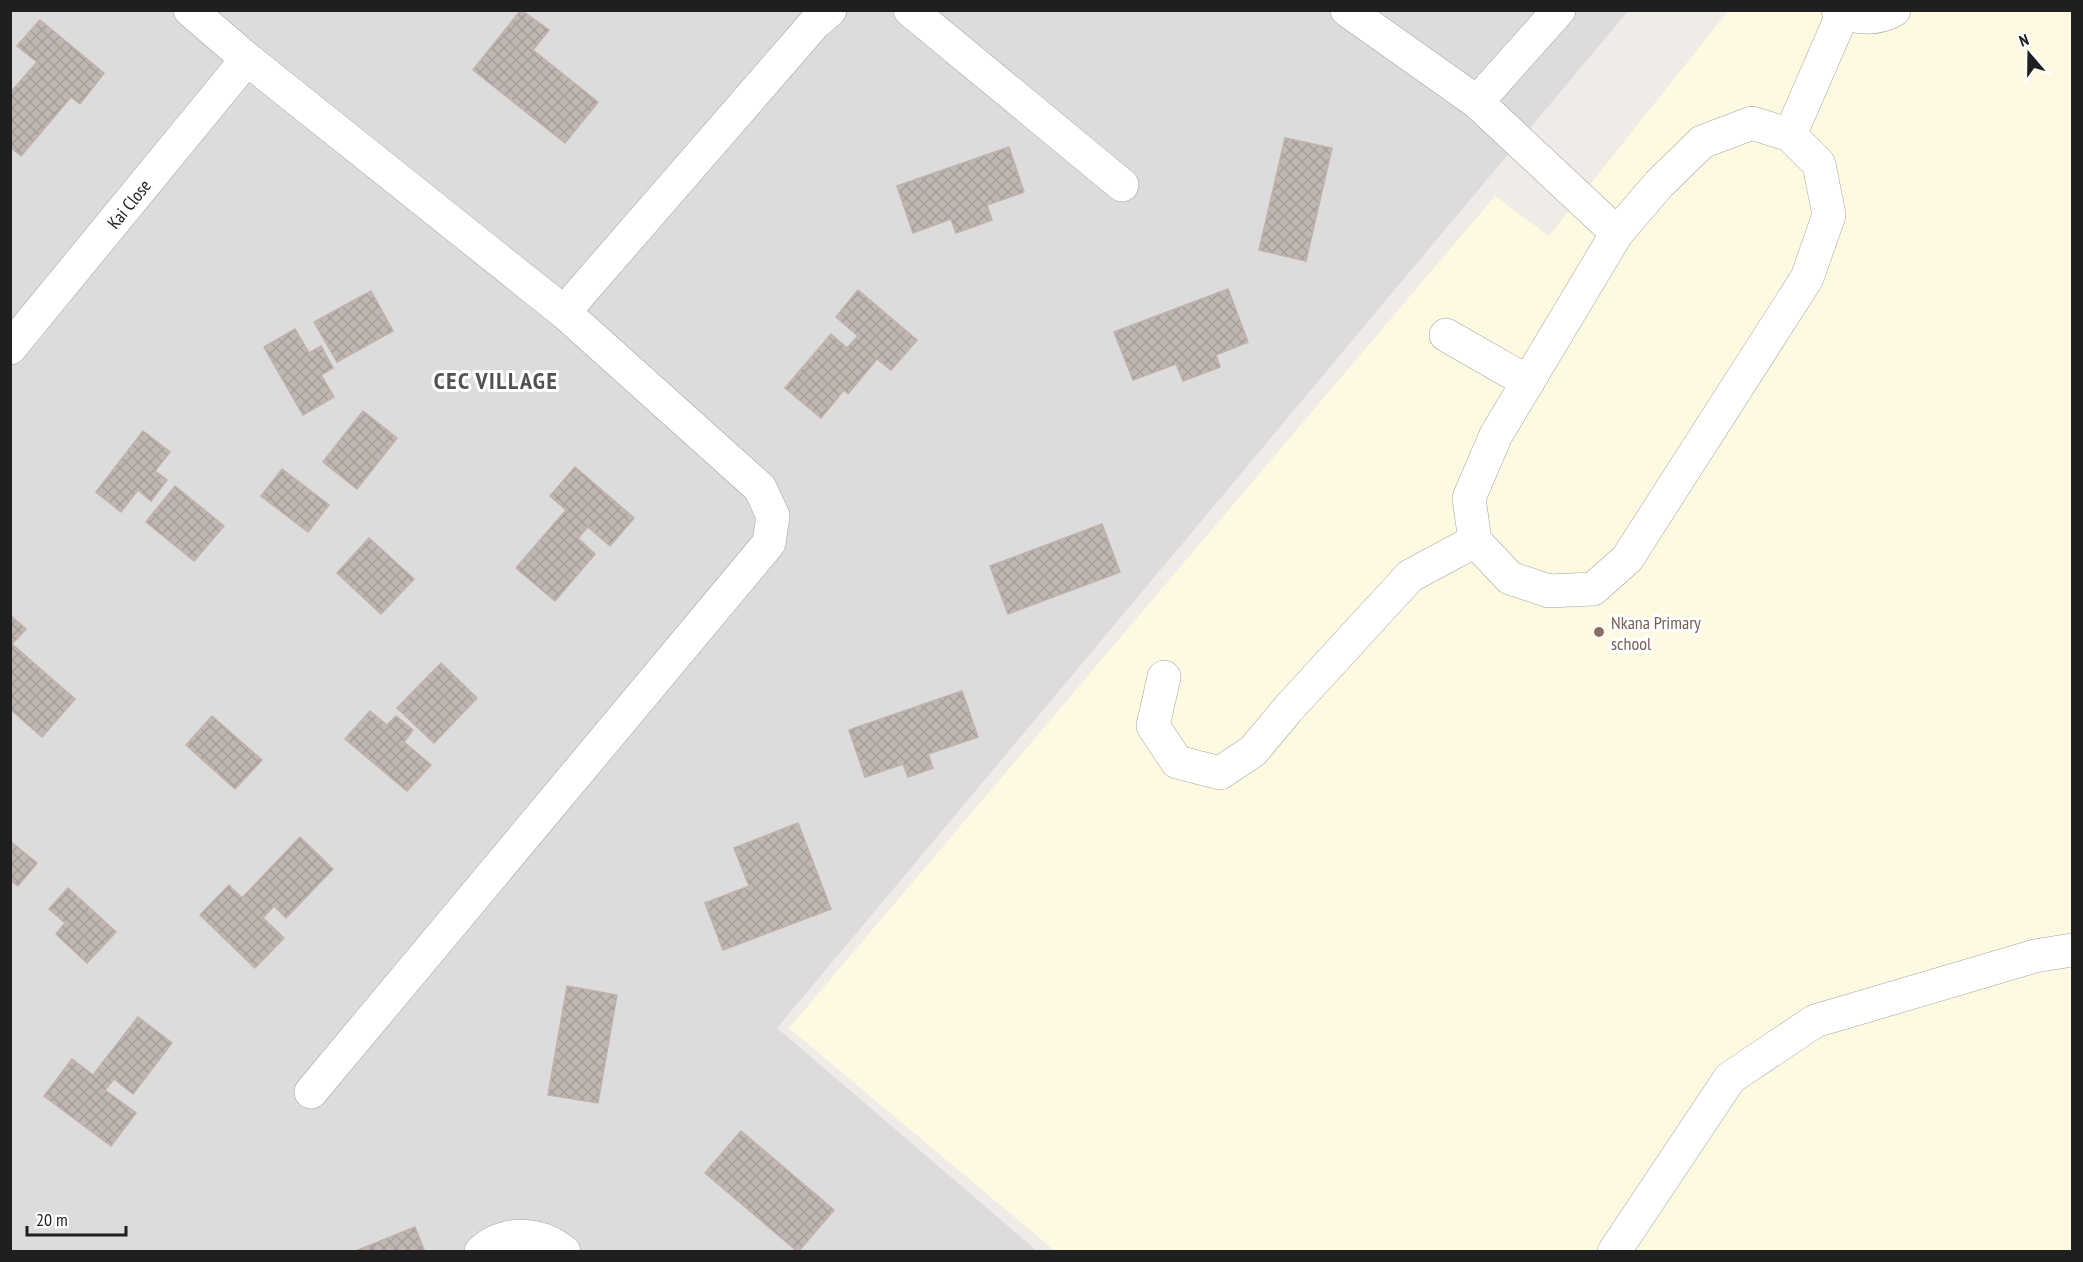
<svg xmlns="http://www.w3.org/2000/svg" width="2083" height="1262" font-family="'PT Sans Narrow',sans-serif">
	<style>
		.residential { fill: #dddcdc }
		.education { fill: #fdfae1 }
		.building { fill: url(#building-cross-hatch); stroke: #c0b1a9; stroke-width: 1.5 }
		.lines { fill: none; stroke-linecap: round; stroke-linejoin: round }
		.minor-casing { stroke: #a3a3a3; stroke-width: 34 }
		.minor { stroke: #fff; stroke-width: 33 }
		.education-dot { fill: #8d6e63; stroke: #fff; stroke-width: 2 }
		.labels { text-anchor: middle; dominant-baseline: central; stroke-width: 6; stroke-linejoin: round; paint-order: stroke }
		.street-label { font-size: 18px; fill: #1f1f1f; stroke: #fff }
		.education-label { font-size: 18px; fill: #785e54; stroke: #fff; text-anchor: start }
		.district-label { font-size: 24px; font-weight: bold; letter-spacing: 1.5px; fill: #525252; stroke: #fff }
	</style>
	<defs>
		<pattern id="building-cross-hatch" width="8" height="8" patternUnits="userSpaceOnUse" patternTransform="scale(1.5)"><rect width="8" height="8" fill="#c0b7b3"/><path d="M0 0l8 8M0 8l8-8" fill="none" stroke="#a59d9a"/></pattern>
	</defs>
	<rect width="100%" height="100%" fill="#efebe6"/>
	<path class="residential" d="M10,11H1628L777,1028L1038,1252L11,1251Z"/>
	<path class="education" d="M1728,11H2072V1251H1055L789,1028L1495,196L1549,236Z"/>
	<g class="building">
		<path d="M521,10L549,30L533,50L598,102L565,143L473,70Z"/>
		<path d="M40,20L104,73L80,104L71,97L21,156L10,147V93L37,62L17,46Z"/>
		<path d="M1285,138L1332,148L1306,261L1259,250Z"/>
		<path d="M1009,147L1024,192L987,205L992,220L956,233L951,219L913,233L897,186Z"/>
		<path d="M1228,289L1248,342L1216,355L1220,367L1183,381L1176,364L1133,380L1114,332Z"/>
		<path d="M858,290L917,340L891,370L877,359L848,394L844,390L821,418L785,388L831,334L847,348L858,336L836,317Z"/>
		<path d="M371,291L393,331L337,362L314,322Z"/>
		<path d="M295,329L309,353L321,346L333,368L321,375L334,397L303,415L264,347Z"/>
		<path d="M363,411L397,438L357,489L323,462Z"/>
		<path d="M143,431L170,452L155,471L167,480L151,501L138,490L121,512L96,492Z"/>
		<path d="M575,467L634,518L610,546L588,527L578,538L595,554L555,601L516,568L566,510L550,496Z"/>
		<path d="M282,469L329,505L308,532L261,496Z"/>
		<path d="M175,486L224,526L194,561L146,522Z"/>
		<path d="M1102,524L1120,572L1008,614L990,566Z"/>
		<path d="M369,538L414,579L381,614L337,573Z"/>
		<path d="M10,615L26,629L12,644L75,699L42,737L10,709Z"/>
		<path d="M441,663L477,698L434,743L397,708Z"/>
		<path d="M962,691L978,737L928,754L933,768L908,777L903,764L865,777L849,730Z"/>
		<path d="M370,711L387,725L396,716L413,730L404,742L431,765L407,791L345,739Z"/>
		<path d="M212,716L262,760L235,789L186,745Z"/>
		<path d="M798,823L831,909L723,950L705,903L749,886L734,848Z"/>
		<path d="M300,837L333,869L286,918L274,906L263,918L284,938L255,968L200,915L229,885L242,898Z"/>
		<path d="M10,841L37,863L18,886L10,880Z"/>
		<path d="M68,888L116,932L87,963L56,934L65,923L49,909Z"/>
		<path d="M567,986L617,995L598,1103L548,1095Z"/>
		<path d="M138,1017L172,1043L133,1094L114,1079L105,1090L136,1113L111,1146L44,1096L72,1059L93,1075Z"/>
		<path d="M741,1131L834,1210L798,1252L705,1173Z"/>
		<path d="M415,1227L425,1252H353Z"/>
	</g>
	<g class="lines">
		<defs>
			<g id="minor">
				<path d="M190,10L247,59L564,312L760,488L773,516L769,543L311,1092"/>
				<path d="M910,10L1122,185"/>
				<path d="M1347,10L1477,102L1617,233"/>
				<path d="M1838,10C1855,19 1877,20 1894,10"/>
				<path d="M1477,102L1559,10"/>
				<path d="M1752,123L1790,135L1819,164L1829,215L1807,278L1627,559L1593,589L1549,591L1510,578L1475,541L1469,498L1496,435L1617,233L1659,184L1702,142Z"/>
				<path d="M1790,135L1843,13"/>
				<path d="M564,312L814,24L830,10"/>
				<path d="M1446,335L1528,382"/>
				<path d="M10,348L247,59"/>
				<path d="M1164,677L1153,726L1177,762L1220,773L1253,751L1288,709L1410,576L1475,541"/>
				<path d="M481,1252C504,1230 540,1232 564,1252"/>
				<path d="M1614,1252L1730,1078L1815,1021L2035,956L2072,950"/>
			</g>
		</defs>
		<use href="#minor" class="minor-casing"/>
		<use href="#minor" class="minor"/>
	</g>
	<circle class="education-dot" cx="1599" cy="632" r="6"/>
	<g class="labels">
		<g class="street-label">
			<text transform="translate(129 204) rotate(-51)">Kai Close</text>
		</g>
		<g class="education-label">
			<text x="1611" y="622">Nkana Primary<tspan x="1611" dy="21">school</tspan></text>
		</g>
		<g class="district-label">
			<text x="496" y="380">CEC VILLAGE</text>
		</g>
	</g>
	<rect width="2083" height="1262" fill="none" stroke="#1f1f1f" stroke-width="24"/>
	<g transform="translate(2029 54) rotate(340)" stroke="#ffffff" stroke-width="4.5" paint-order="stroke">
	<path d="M0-4.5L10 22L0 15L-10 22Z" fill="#1f1f1f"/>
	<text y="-9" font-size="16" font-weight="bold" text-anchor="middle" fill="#1f1f1f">N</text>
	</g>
	<path d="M27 1226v9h99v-9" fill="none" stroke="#1f1f1f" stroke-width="3"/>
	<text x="36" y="1226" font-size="18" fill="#1f1f1f" stroke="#ffffff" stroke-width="4.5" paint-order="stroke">20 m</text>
</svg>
